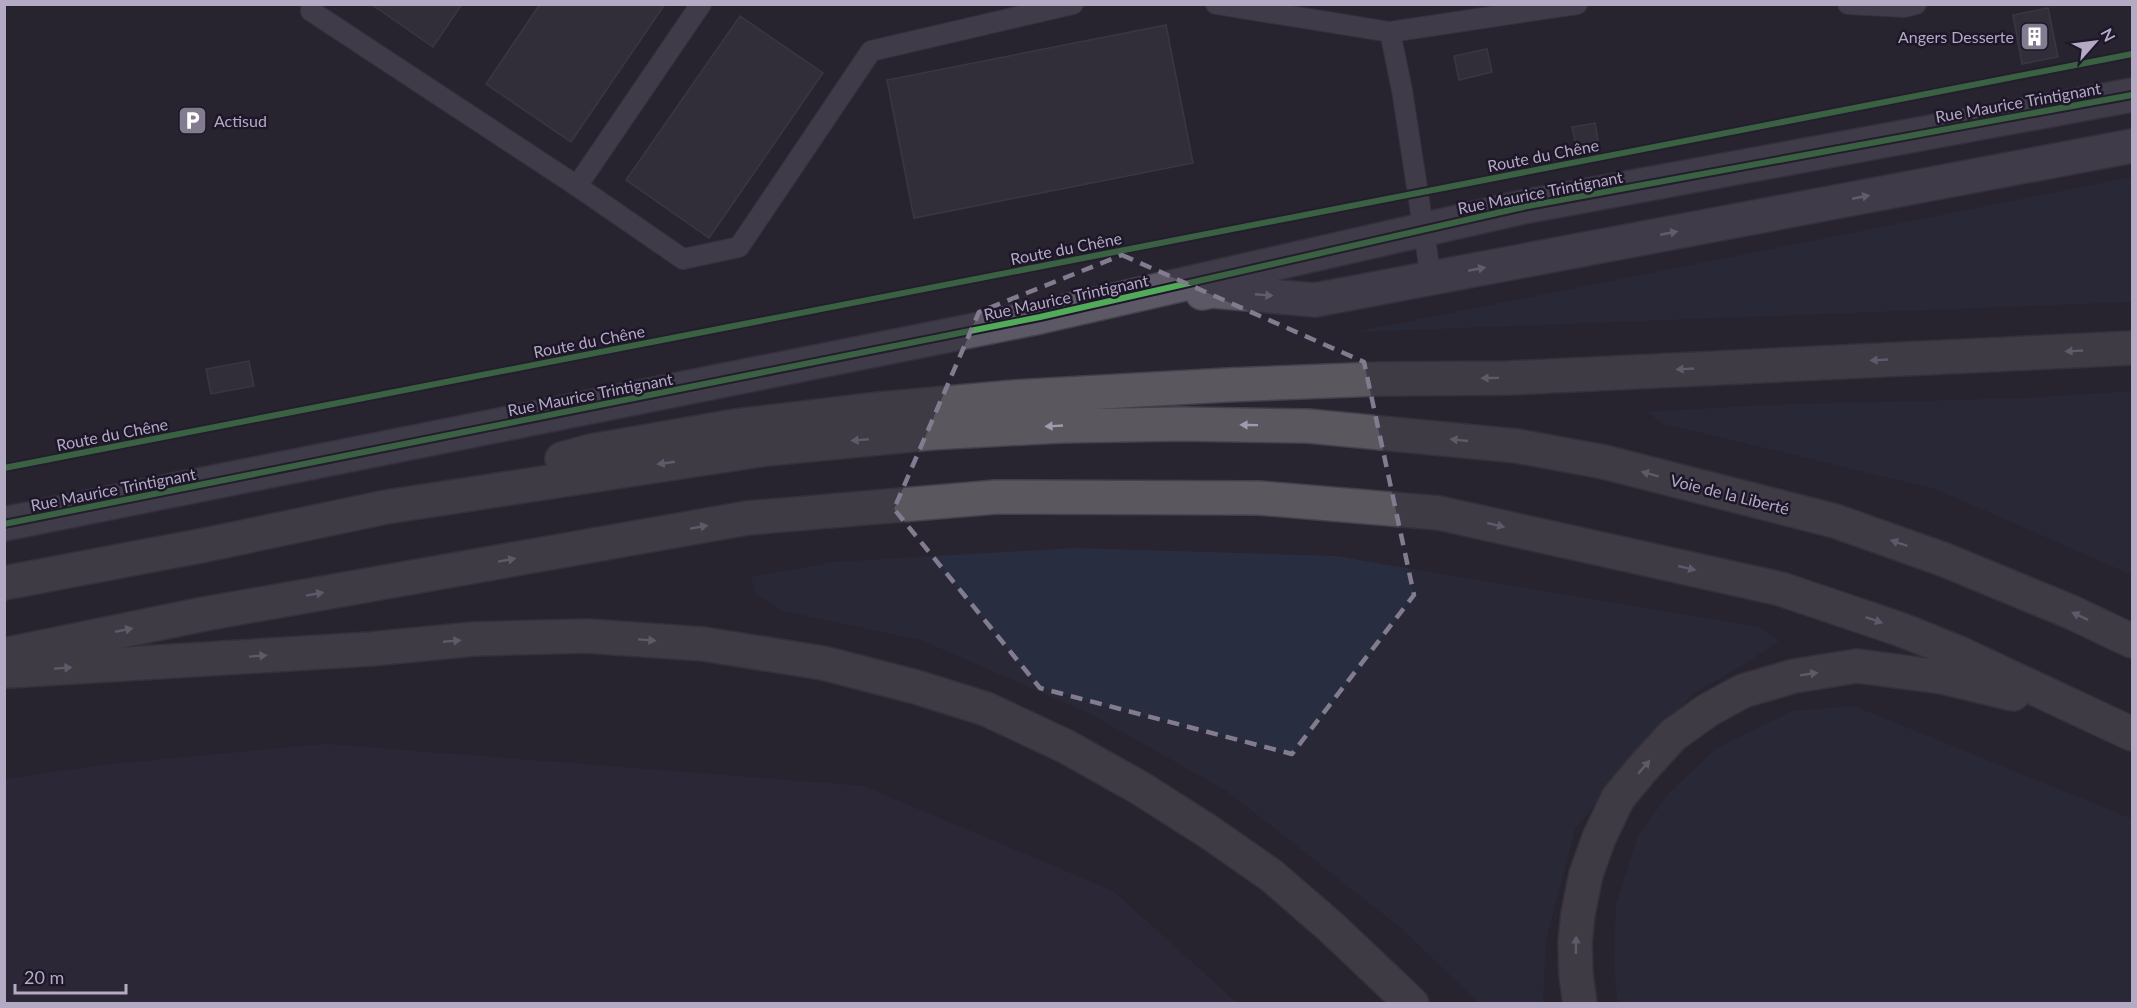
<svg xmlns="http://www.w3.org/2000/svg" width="2137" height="1008" font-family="Lato,sans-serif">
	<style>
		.airport { fill: #322a40 }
		.green { fill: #282e40 }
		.building { fill: #3e3a46; stroke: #504a58; stroke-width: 1.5 }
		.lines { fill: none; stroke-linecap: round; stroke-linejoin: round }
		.lane-casing { stroke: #43404a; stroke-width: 22 }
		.street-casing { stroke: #43404a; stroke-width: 36 }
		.highway-casing { stroke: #443f4c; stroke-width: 36 }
		.lane { stroke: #5c5866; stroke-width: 20 }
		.street { stroke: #5c5866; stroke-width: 33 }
		.highway { stroke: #5a585e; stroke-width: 33 }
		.cycleway-casing { stroke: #1e172a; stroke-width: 10 }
		.cycleway { stroke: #51ab58; stroke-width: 6 }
		.oneway { fill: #a79eb6 }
		.oneway2 { fill: #a29ab0 }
		.marked { fill: none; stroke: #837b90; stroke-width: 4.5; stroke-dasharray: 12 8; stroke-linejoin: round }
		.labels { text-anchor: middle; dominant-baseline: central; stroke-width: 5; stroke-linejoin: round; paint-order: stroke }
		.poi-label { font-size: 16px; fill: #b4aac4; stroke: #1e172a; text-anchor: end }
		.street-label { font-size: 16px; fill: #b4aac4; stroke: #1e172a }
	</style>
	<rect width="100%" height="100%" fill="#282430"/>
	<path class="airport" d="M326,744L863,786L1113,891L1237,1003H5V779L104,765Z"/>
	<g class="green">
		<path d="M2132,177V302L1356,332Z"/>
		<path d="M2132,391V575L1936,489L1661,423L1648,412L1764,405L2029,398Z"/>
		<path d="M1075,548L1335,556L1759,627L1779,641L1746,663L1694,694L1634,757L1575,829L1546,940L1543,1003H1479L1401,928L1227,791L1089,713L921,640L783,611L756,593L751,577L834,562Z"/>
		<path d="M1854,706L2132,819V1003H1618L1614,967L1616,905L1638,836L1669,793L1717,748L1793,711Z"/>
	</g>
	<g class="building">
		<path d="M371,4H462L433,47Z"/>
		<path d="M540,4H665L571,142L486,84Z"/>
		<path d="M2048,8L2058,57L2022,64L2013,15Z"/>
		<path d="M740,16L823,73L709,238L626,180Z"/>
		<path d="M1166,25L1193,163L914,218L887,80Z"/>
		<path d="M1487,49L1492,72L1459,80L1454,56Z"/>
		<path d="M1595,123L1598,140L1576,145L1572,127Z"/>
		<path d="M249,361L254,386L211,394L206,369Z"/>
	</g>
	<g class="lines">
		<defs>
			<g id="lane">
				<path d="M312,4L311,11L577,186L683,259L739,247L871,51L1073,4"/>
				<path d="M1216,4L1390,32"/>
				<path d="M1848,4L1905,7L1916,4"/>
				<path d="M577,186L701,4"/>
				<path d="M1431,278L1402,90L1390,32L1577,4"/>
			</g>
			<g id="street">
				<path d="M1202,293L1212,291L1315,300L2132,146"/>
				<path d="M4,524L1040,317L1523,207L2132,95"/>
			</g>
			<g id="highway">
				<path d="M562,459L591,451L735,426L879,409L1014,397L1227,385L1379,379L1508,378L2132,348"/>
				<path d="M4,583L205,545L386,507L766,449L931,433L1061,426L1180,424L1308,426L1517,446L1604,462L1835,521L1945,560L2071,612L2132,641"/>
				<path d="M4,655L204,614L747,518L996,497L1259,498L1439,513L1781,589L1902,630L1959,653L2132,734"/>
				<path d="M9,671L371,649L474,639L587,636L703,644L823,663L916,687L986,709L1065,746L1140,788L1209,832L1272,876L1332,928L1412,1004"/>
				<path d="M1580,1004L1576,975L1575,942L1578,914L1586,874L1599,838L1618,798L1642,769L1673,735L1708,710L1743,691L1794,676L1857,666L1942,677L2013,694"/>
			</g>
		</defs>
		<use href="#lane" class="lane-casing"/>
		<use href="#street" class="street-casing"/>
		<use href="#highway" class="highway-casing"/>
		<use href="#lane" class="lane"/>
		<use href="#street" class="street"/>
		<use href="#highway" class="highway"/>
		<defs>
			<g id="cycleway">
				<path d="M4,468L2132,54"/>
				<path d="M4,524L1040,317L1523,207L2132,95"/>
			</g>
		</defs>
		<use href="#cycleway" class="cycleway-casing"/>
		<use href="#cycleway" class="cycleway"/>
	</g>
	<defs><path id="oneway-solid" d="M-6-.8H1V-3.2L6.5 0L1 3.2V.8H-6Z" transform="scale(1.5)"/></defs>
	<g class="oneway">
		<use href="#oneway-solid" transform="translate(1861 197) rotate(-11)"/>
		<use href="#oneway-solid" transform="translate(1669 233) rotate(-11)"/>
		<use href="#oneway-solid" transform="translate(1477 269) rotate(-11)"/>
		<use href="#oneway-solid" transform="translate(1264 295) rotate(5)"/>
	</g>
	<g class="oneway2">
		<use href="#oneway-solid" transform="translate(2074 351) rotate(177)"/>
		<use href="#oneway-solid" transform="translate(1879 360) rotate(177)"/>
		<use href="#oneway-solid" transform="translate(1685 369) rotate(177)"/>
		<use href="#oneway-solid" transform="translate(1490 378) rotate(179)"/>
		<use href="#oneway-solid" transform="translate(1249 425) rotate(-179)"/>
		<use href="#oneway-solid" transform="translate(1054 426) rotate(177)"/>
		<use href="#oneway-solid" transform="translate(860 440) rotate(175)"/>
		<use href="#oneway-solid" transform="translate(1459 440) rotate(-174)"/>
		<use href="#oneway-solid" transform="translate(666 463) rotate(172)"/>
		<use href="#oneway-solid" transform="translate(1650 474) rotate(-165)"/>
		<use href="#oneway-solid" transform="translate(1496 525) rotate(13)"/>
		<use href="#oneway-solid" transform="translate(699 527) rotate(-10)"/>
		<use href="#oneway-solid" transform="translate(1899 543) rotate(-161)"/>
		<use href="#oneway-solid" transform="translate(507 560) rotate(-10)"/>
		<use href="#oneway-solid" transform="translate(1687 568) rotate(13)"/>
		<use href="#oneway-solid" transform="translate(315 594) rotate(-10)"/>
		<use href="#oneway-solid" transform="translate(2080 616) rotate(-155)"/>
		<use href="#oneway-solid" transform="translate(1874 620) rotate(19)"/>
		<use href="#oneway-solid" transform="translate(124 630) rotate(-12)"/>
		<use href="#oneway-solid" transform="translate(647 640) rotate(4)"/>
		<use href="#oneway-solid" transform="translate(452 641) rotate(-5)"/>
		<use href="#oneway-solid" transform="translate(258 656) rotate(-4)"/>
		<use href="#oneway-solid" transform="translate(63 668) rotate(-4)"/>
		<use href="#oneway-solid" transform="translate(1809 674) rotate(-9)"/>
		<use href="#oneway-solid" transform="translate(1644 767) rotate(-49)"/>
		<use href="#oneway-solid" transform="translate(1576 945) rotate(-89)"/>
	</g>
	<path d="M0 0H2137V1008H0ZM1122,255L1364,362L1414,595L1292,754L1040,688L894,509L979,312Z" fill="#282430" fill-opacity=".55" fill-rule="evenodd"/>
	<path class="marked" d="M1122,255L1364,362L1414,595L1292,754L1040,688L894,509L979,312Z"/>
	<defs>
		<symbol id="building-square" viewBox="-11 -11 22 22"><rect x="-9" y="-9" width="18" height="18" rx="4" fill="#837b90" stroke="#1e172a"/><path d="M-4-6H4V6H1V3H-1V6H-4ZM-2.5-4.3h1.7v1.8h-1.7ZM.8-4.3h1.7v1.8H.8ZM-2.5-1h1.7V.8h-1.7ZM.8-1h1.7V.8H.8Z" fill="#fff"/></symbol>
		<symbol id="parking-square" viewBox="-11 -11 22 22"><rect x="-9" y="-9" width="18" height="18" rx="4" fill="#837b90" stroke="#1e172a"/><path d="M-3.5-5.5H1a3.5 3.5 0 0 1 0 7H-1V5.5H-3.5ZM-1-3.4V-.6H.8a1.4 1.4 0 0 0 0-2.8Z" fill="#fff"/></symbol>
	</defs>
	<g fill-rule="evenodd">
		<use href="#building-square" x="2018" y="20" width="33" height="33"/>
		<use href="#parking-square" x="176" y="104" width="33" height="33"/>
	</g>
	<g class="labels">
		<g class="poi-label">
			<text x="2014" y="36">Angers Desserte</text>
			<text x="214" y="120" text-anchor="start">Actisud</text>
		</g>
		<g class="street-label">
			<text transform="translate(2018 102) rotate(-10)">Rue Maurice Trintignant</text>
			<text transform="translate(1543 155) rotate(-11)">Route du Chêne</text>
			<text transform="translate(1540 192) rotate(-11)">Rue Maurice Trintignant</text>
			<text transform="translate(1066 248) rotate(-11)">Route du Chêne</text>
			<text transform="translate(1066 297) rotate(-12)">Rue Maurice Trintignant</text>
			<text transform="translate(589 341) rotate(-11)">Route du Chêne</text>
			<text transform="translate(590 394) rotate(-11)">Rue Maurice Trintignant</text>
			<text transform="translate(112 434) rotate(-11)">Route du Chêne</text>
			<text transform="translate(113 489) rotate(-11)">Rue Maurice Trintignant</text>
			<text transform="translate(1730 494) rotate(14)">Voie de la Liberté</text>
		</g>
	</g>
	<rect width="2137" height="1008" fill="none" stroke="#b4aac4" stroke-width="12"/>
	<g transform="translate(2095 42) rotate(62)" stroke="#1e172a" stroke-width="4.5" paint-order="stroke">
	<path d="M0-4.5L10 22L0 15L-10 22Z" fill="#b4aac4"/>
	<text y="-9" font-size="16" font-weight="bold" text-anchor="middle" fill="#b4aac4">N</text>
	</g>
	<path d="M15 984v9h111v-9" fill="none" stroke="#b4aac4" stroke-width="3"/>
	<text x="24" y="984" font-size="18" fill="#b4aac4" stroke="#1e172a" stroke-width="4.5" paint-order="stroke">20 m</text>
</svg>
